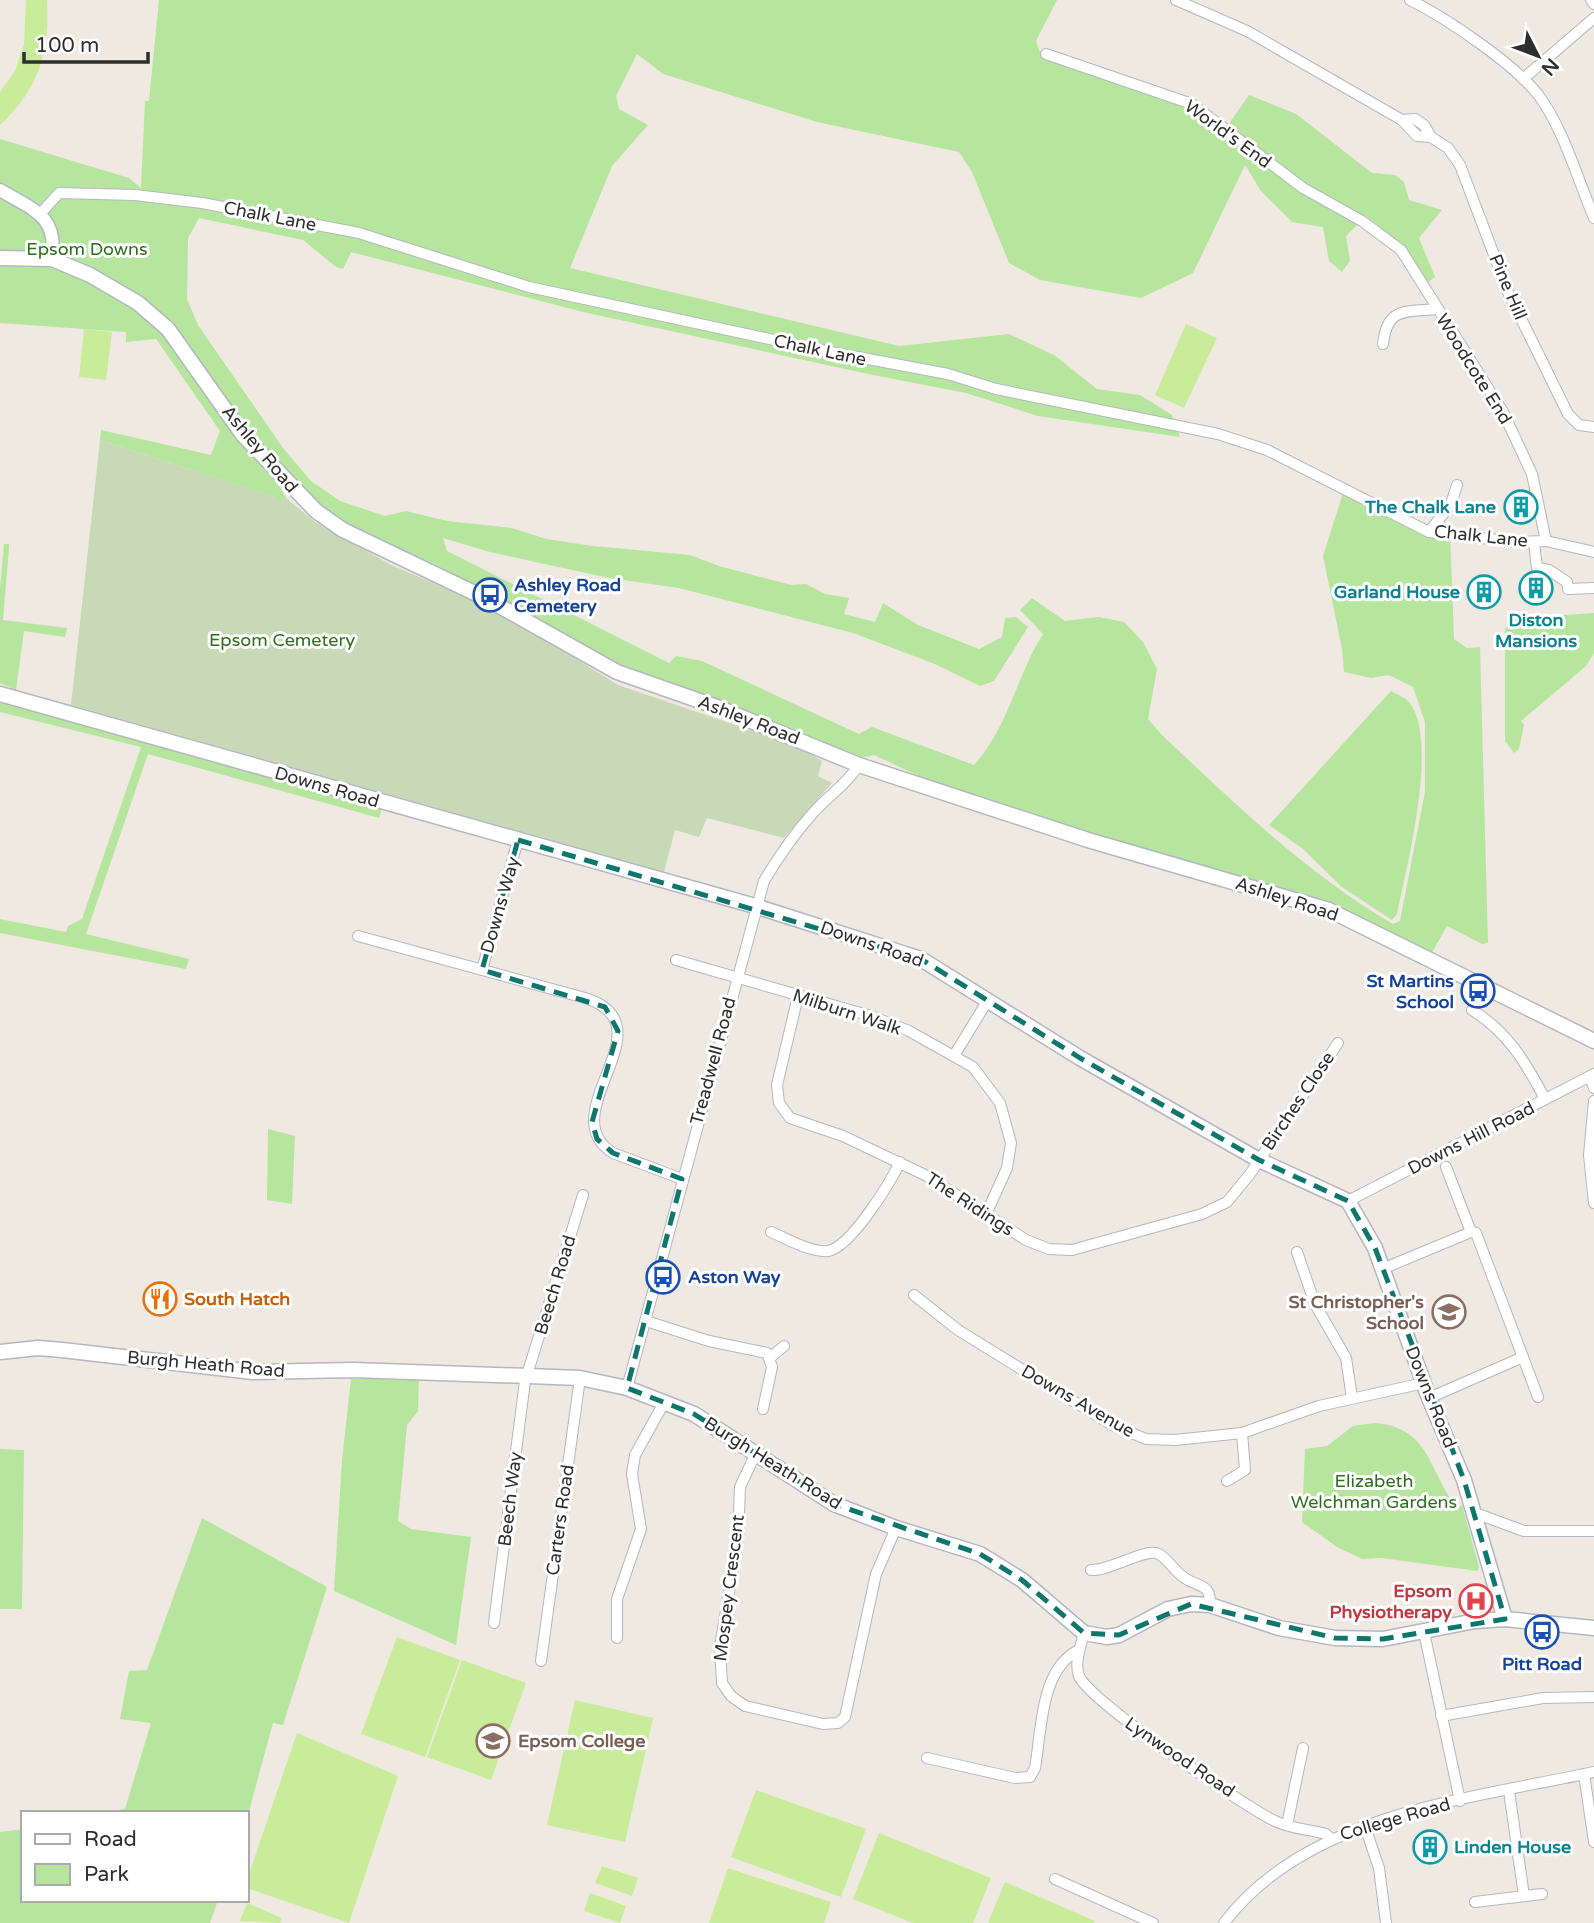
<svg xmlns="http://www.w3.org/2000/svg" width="1594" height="1923" font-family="'Varela Round',sans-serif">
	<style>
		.green { fill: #b6e59e }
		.cemetery { fill: #c8d9b8 }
		.pitch { fill: #c9ec9a }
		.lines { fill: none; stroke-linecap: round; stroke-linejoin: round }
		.minor-casing { stroke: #b4b7c1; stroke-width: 12 }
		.tertiary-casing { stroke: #b4b7c1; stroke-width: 15 }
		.secondary-casing { stroke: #b4b7c1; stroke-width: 17 }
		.minor { stroke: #fff; stroke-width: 10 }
		.tertiary { stroke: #fff; stroke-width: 12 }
		.secondary { stroke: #fff; stroke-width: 14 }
		.marked { fill: none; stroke: #0f766e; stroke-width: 5; stroke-dasharray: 14 9; stroke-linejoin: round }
		.labels { text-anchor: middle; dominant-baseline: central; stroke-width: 6; stroke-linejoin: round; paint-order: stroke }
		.street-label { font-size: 18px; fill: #2e2e2e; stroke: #fff }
		.park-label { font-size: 18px; fill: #2c6e1b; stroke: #fff }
		.culture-label { font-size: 18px; font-weight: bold; fill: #0d838f; stroke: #fff; text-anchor: end }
		.transit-label { font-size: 18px; font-weight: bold; fill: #164399; stroke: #fff; text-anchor: start }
		.food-label { font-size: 18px; font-weight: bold; fill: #c56008; stroke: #fff; text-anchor: start }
		.education-label { font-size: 18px; font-weight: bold; fill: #785e54; stroke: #fff; text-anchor: end }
		.health-label { font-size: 18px; font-weight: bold; fill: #be3a42; stroke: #fff; text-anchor: end }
	</style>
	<rect width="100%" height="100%" fill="#efe9e1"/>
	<g class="green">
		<path d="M159,0H1057L1036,41L1042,58L1188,109L1221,135L1249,95L1296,114L1372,173L1395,175L1404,182L1409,200L1442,210L1419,238L1435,277L1427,283L1404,246L1366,216L1346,236L1350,261L1342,272L1329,261L1323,227L1292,222L1261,191L1245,165L1193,273L1141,298L1040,280L1009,263L972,172L959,152L817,122L663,74L637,54L616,96L619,109L648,125L612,166L570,268L899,346L1009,334L1054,355L1097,389L1140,395L1172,415L1180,437L1038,416L966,393L873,375L583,312L351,252L343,269L336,267L303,240L199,218L188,238L187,299L198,325L283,448L311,481L340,501L385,516L406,511L447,521L512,528L546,539L593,546L690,555L719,566L791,585L806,584L825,594L849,598L844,614L875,622L883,603L918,625L979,649L1002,637L1005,618L1016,617L1028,627L994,681L980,686L935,664L853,633L679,588L609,578L490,552L443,538L447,551L669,663L676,656L702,661L859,734L872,727L974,765C1007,730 1017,675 1043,634L1020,610L1032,598L1065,621L1099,617L1124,622L1143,642L1157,669L1148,719L1161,734C1234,803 1307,874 1393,924L1400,921L1425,792V722L1413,687L1389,675L1371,678L1344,672L1342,649L1323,556L1343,493L1424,536L1450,533L1454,639L1467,648L1480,647L1488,943L1482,944L1447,926L1430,956L1309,900L1026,813L932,782L874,755L856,759L768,720L619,667L435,564L366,536L342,521L236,435L277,481L286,498H277L100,440L101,430L211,455L220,431L156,339L126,342V332L0,323V139L129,178L141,188L145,101H149Z"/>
		<path d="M4,544H9V548L3,620L67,628L65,637L24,631L16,690L0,683V588Z"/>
		<path d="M1594,613V653L1586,666L1521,721L1524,725L1519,749L1514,753L1505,741V629L1515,618Z"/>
		<path d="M1391,691C1396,694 1406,698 1409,702C1440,739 1406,869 1397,914L1392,920L1342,887L1303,849L1269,825Z"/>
		<path d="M0,702L382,809L379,818L148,754L86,934L189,959L186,969L0,933V919L66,932L68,926L82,919L141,747L0,712Z"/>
		<path d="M268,1129L295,1136L292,1204L267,1200Z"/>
		<path d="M351,1379H419L418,1411L407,1425L398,1521L411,1529L471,1537L456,1645L334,1591L342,1460Z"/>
		<path d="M1375,1423C1431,1428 1428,1471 1457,1508L1462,1505L1479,1567L1477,1571L1382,1558L1362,1559L1337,1547L1302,1522L1305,1449L1327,1446L1353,1426Z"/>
		<path d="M0,1449L24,1450L22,1609H0Z"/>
		<path d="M202,1518L327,1587L283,1725L273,1723L247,1818V1813H106L125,1809L151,1723L120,1719L129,1671L147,1670Z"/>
		<path d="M23,1829V1900H218L210,1923H0V1832Z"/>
	</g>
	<path class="cemetery" d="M100,440L277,498H286L315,522L391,565L499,611L618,685L800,747L822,761L818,776L832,783L784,838L707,818L699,837L675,830L664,872L71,705Z"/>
	<g class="pitch">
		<path d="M26,0H47C50,51 39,89 0,125V92L15,71L24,44Z"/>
		<path d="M1186,324L1217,338L1184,408L1155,395Z"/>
		<path d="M84,329L112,332L106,380L79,377Z"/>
		<path d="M397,1637L460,1660L425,1757L361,1734Z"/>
		<path d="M462,1660L526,1683L491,1780L427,1757Z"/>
		<path d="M575,1700L653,1718L625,1842L547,1825Z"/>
		<path d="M297,1733L398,1776L349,1923L247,1888V1880Z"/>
		<path d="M756,1790L866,1829L841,1897L731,1857Z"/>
		<path d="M879,1833L991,1878L973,1923H913L853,1899Z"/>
		<path d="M602,1866L638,1878L632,1896L595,1883Z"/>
		<path d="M728,1868L831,1902L824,1923H709Z"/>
		<path d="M1005,1882L1095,1921L1094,1923H988Z"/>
		<path d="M590,1893L626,1906L620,1923L584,1911Z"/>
		<path d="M247,1903L282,1918L280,1923L240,1921Z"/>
	</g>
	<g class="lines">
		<defs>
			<g id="minor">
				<path d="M1176,0L1247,31L1402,120L1417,136L1431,137"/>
				<path d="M1410,0C1446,18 1515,64 1539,96C1563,128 1578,180 1594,218"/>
				<path d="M1591,0L1594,4"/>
				<path d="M1046,54L1192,104L1303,188L1362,221L1401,250L1503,412L1532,474L1546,541"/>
				<path d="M1523,79L1594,18"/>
				<path d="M1402,120L1415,119L1424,125L1431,137L1448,148L1460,165L1508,292L1568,414L1579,425L1594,427"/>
				<path d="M40,214L59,193L135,195L202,203L359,233L529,287L820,350L948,374L996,389L1218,434L1267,450L1429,532L1517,542L1546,541L1594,552"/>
				<path d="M1383,344C1387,307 1405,312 1437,309"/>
				<path d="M1429,532L1451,504L1457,485"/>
				<path d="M1534,542L1537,568L1549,570L1567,582L1568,589L1594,588"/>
				<path d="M358,936L585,998C672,1025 550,1114 613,1153L682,1179"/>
				<path d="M676,960L871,1016L909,1031L973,1067L1000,1103L1011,1143L1007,1168L987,1212"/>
				<path d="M482,970L518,840"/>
				<path d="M798,996L777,1085L779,1103L790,1118L843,1136L927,1176L1026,1240L1049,1249L1072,1250L1202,1214L1227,1202L1250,1174L1338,1043"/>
				<path d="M1472,1010C1508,1032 1526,1063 1545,1099"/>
				<path d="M955,1054L988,1000"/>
				<path d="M1590,1077L1594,1088"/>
				<path d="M1594,1101L1589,1155L1594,1203"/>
				<path d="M1446,1167L1471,1232"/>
				<path d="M1348,1201L1594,1074"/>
				<path d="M771,1232C786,1238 811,1253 828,1251C851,1247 890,1183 900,1162"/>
				<path d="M1297,1252L1315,1304L1346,1358L1352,1398"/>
				<path d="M1382,1269L1471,1232L1476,1233L1538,1397"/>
				<path d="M914,1295L958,1330L1112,1425L1146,1439L1175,1440L1242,1433L1319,1406L1424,1383"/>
				<path d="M646,1321L709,1341L767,1353L772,1367L763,1409"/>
				<path d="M771,1357L784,1346"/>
				<path d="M627,1388L764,881C779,856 794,834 813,813C828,796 847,784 859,765"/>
				<path d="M1429,1398L1523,1357"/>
				<path d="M755,1455L740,1487L738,1538L720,1647L722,1683L731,1696L745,1706L823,1724L838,1723L845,1717L876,1574L896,1528"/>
				<path d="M1227,1481L1245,1470L1242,1433"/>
				<path d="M1475,1513L1524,1531H1594"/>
				<path d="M1091,1570C1111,1571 1146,1547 1159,1554C1170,1561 1176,1574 1188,1580C1202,1587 1211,1586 1210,1605"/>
				<path d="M494,1623L525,1381L583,1195"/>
				<path d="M1424,1632L1460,1801"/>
				<path d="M1084,1633C1081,1646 1074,1663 1079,1676C1089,1701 1243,1805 1273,1820C1289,1829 1309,1829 1326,1834L1330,1838"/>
				<path d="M617,1638V1599L641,1529L632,1474L635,1455L665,1401"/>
				<path d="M541,1661L580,1378"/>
				<path d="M1441,1716L1543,1698L1594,1697"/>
				<path d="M927,1758L1015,1778L1030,1777L1035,1768C1042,1729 1040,1669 1079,1650"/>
				<path d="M1584,1774L1594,1842"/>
				<path d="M1509,1791L1524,1896"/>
				<path d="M1287,1825L1303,1748"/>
				<path d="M1365,1827L1379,1868L1386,1923"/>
				<path d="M1055,1879L1153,1923"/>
				<path d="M1475,1902L1542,1894"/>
				<path d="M1224,1923C1306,1814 1469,1799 1594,1772"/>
			</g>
			<path id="tertiary" d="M0,190C33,210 58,215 52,259"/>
			<g id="secondary">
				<path d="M0,258L52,259L90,275L138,303L168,329L243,435L316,511L343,530L487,599L617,672L717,707L859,765L1088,840L1329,910L1594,1041"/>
				<path d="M0,694L755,906L921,959L1080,1058L1259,1160L1348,1201L1375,1248L1429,1398L1464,1480L1505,1619"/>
				<path d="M0,1352L38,1348L62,1350L253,1372L353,1370L528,1376L580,1378L627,1388L694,1414L834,1504L896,1528L980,1554L1022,1580L1084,1633L1107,1637L1119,1635L1168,1609L1191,1604L1210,1605L1279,1628L1335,1638L1383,1639L1475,1621L1505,1619L1594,1628"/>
			</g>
		</defs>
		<use href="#minor" class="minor-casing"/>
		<use href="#tertiary" class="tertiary-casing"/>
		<use href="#secondary" class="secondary-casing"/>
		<use href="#minor" class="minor"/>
		<use href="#tertiary" class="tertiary"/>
		<use href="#secondary" class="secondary"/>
	</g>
	<path class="marked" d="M518,840L921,959L1080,1058L1259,1160L1348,1201L1375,1248L1464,1480L1505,1619L1383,1639L1335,1638L1191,1604L1119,1635L1084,1633L1022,1580L980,1554L834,1504L694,1414L627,1388L682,1179L613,1153L597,1139L592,1122L618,1031L605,1007L482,970Z"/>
	<defs>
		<symbol id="building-ring" viewBox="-11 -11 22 22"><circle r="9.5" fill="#fff" stroke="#0f9aa8" stroke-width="1.5"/><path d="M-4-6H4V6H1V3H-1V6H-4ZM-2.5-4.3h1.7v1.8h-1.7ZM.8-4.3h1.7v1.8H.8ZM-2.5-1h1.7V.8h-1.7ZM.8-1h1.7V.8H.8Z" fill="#0f9aa8"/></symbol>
		<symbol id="bus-ring" viewBox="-11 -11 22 22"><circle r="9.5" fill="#fff" stroke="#1a4fb4" stroke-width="1.5"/><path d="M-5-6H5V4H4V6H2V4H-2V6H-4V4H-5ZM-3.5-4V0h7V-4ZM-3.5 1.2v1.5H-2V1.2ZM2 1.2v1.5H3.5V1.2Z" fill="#1a4fb4"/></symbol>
		<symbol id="restaurant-ring" viewBox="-11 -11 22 22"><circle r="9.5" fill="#fff" stroke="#e8710a" stroke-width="1.5"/><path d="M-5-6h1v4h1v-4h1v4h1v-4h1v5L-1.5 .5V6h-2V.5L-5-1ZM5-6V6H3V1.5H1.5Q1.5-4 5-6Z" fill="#e8710a"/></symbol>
		<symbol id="school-ring" viewBox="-11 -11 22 22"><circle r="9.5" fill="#fff" stroke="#8d6e63" stroke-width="1.5"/><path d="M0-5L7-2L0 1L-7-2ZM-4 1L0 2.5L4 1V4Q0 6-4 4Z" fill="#8d6e63"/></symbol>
		<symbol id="hospital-ring" viewBox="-11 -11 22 22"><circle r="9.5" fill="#fff" stroke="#e0444e" stroke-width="1.5"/><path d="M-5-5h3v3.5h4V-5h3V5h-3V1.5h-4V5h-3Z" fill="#e0444e"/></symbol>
	</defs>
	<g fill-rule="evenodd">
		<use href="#building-ring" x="1502" y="488" width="38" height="38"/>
		<use href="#building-ring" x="1517" y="569" width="38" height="38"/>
		<use href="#building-ring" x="1465" y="573" width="38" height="38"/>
		<use href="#bus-ring" x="471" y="576" width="38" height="38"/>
		<use href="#bus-ring" x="1459" y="972" width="38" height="38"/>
		<use href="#bus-ring" x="644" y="1258" width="38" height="38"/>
		<use href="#restaurant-ring" x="141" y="1280" width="38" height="38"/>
		<use href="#school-ring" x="1430" y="1293" width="38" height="38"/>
		<use href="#hospital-ring" x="1457" y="1582" width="38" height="38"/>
		<use href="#bus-ring" x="1523" y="1613" width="38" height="38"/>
		<use href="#school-ring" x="474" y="1722" width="38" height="38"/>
		<use href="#building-ring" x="1411" y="1828" width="38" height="38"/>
	</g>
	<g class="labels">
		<g class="street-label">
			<text transform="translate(1228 134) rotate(36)">World's End</text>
			<text transform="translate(270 216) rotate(11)">Chalk Lane</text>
			<text transform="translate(1508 287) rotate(67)">Pine Hill</text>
			<text transform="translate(820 350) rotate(12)">Chalk Lane</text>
			<text transform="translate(1474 369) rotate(58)">Woodcote End</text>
			<text transform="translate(260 449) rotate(50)">Ashley Road</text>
			<text transform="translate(1481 536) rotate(6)">Chalk Lane</text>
			<text transform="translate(749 720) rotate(21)">Ashley Road</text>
			<text transform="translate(327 787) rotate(16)">Downs Road</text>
			<text transform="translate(1287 899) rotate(18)">Ashley Road</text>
			<text transform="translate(500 905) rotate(-74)">Downs Way</text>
			<text transform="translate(872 944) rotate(19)">Downs Road</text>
			<text transform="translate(847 1012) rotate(18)">Milburn Walk</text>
			<text transform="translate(713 1061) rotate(-75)">Treadwell Road</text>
			<text transform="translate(1298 1101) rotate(-56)">Birches Close</text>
			<text transform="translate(1471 1138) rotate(-27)">Downs Hill Road</text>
			<text transform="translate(970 1204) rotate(33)">The Ridings</text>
			<text transform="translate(555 1285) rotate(-73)">Beech Road</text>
			<text transform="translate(206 1364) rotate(5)">Burgh Heath Road</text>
			<text transform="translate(1431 1397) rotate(68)">Downs Road</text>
			<text transform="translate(1078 1401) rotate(30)">Downs Avenue</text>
			<text transform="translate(773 1463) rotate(32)">Burgh Heath Road</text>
			<text transform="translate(510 1499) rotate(-83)">Beech Way</text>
			<text transform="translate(560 1520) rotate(-82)">Carters Road</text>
			<text transform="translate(729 1588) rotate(-83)">Mospey Crescent</text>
			<text transform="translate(1180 1757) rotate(34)">Lynwood Road</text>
			<text transform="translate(1395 1819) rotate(-16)">College Road</text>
		</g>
		<g class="park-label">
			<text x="87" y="249">Epsom Downs</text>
			<text x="282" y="640">Epsom Cemetery</text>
			<text x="1374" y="1481">Elizabeth<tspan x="1374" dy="21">Welchman Gardens</tspan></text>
		</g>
		<g class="culture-label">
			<text x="1496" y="507">The Chalk Lane</text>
			<text x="1460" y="592">Garland House</text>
			<text x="1536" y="620" text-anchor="middle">Diston<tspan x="1536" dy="21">Mansions</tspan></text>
			<text x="1454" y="1847" text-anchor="start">Linden House</text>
		</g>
		<g class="transit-label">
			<text x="514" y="585">Ashley Road<tspan x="514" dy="21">Cemetery</tspan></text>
			<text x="1454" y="981" text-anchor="end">St Martins<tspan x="1454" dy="21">School</tspan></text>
			<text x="688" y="1277">Aston Way</text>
			<text x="1542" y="1664" text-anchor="middle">Pitt Road</text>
		</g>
		<g class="food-label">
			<text x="184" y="1299">South Hatch</text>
		</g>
		<g class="education-label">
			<text x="1424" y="1302">St Christopher's<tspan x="1424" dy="21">School</tspan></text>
			<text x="518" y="1741" text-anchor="start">Epsom College</text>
		</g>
		<g class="health-label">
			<text x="1452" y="1591">Epsom<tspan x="1452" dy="21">Physiotherapy</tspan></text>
		</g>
	</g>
	<rect x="21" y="1811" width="228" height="91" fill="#ffffff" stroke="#ababab" stroke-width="2"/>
	<rect x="35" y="1834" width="35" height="10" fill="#ffffff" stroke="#ababab" stroke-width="2"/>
	<text x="84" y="1846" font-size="21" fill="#2e2e2e">Road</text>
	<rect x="35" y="1864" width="35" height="21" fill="#b6e59e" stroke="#ababab" stroke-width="2"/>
	<text x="84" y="1881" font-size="21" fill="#2e2e2e">Park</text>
	<g transform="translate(1538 56) rotate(132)" stroke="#ffffff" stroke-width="5" paint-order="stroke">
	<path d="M0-5L12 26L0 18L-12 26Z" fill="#2e2e2e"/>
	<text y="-10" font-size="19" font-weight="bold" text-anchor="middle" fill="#2e2e2e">N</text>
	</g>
	<path d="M24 52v10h124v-10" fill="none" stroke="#2e2e2e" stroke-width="3.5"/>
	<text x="35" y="52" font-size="21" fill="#2e2e2e" stroke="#ffffff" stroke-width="5" paint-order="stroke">100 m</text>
</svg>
